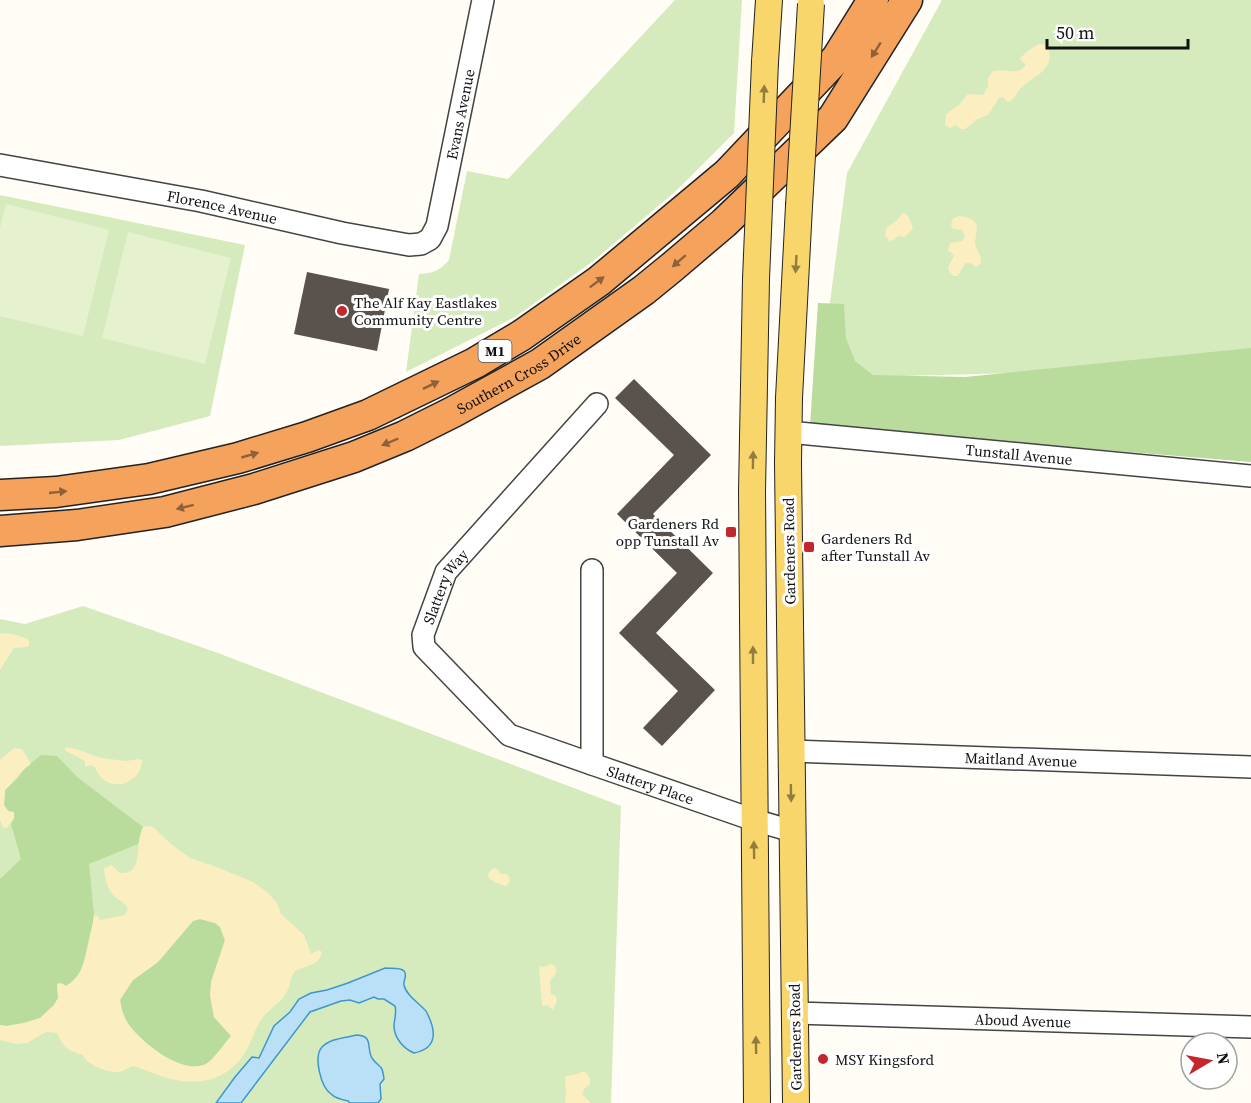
<svg xmlns="http://www.w3.org/2000/svg" width="1251" height="1103" font-family="'Source Serif 4',serif">
	<style>
		.green { fill: #d5ebbd }
		.forest { fill: #b9dc9c }
		.sand { fill: #fbeec1; fill-rule: evenodd }
		.pitch { fill: #e6f2cf }
		.water { fill: #b9e0f7; stroke: #3f96cf; stroke-width: 1.5 }
		.building { fill: #5a524d }
		.lines { fill: none; stroke-linecap: round; stroke-linejoin: round }
		.minor-casing { stroke: #444; stroke-width: 24 }
		.major-casing { stroke: #222; stroke-width: 28 }
		.highway-casing { stroke: #222; stroke-width: 33 }
		.minor { stroke: #fff; stroke-width: 21 }
		.major { stroke: #f9d66b; stroke-width: 26 }
		.highway { stroke: #f5a25d; stroke-width: 30 }
		.major-bridge-casing { stroke: #222; stroke-width: 28; stroke-linecap: butt }
		.major-bridge { stroke: #f9d66b; stroke-width: 26 }
		.oneway { fill: #8e613b }
		.oneway2 { fill: #917d42 }
		.poi-dot { fill: #c4262e; stroke: #fff; stroke-width: 2 }
		.labels { text-anchor: middle; dominant-baseline: central; stroke-width: 6; stroke-linejoin: round; paint-order: stroke }
		.shield { fill: #fff; stroke: #585858; stroke-width: 1.5 }
		.shield-label { font-size: 14px; font-weight: bold; fill: #111 }
		.street-label { font-size: 15px; fill: #111; stroke: #fff }
		.poi-label { font-size: 15px; fill: #111; stroke: #fff; text-anchor: start }
	</style>
	<rect width="100%" height="100%" fill="#fffdf5"/>
	<g class="green">
		<path d="M675,0H742L734,133L676,191L592,262L515,317L406,372L419,274C434,273 439,271 449,260L467,171L508,179Z"/>
		<path d="M942,0H1251V367L820,378L847,173Z"/>
		<path d="M0,195L245,245L210,416L119,440L0,446Z"/>
		<path d="M83,606L218,653L621,806L611,1103H0V619L25,624Z"/>
	</g>
	<g class="forest">
		<path d="M818,303L844,304L846,338L855,361L873,375L965,377L1251,348V462L810,426Z"/>
		<path d="M41,755L57,756L77,777L143,827L138,844L89,864L94,915L93,923L84,964L81,972L72,983L66,986L61,983L58,998L54,1005L40,1018L24,1023L6,1026L0,1025V879L21,859L11,824L14,818L4,805L5,790L18,778L24,769Z"/>
		<path d="M200,919L215,923L220,927L225,941L211,982L214,1017L231,1036C225,1043 214,1060 206,1064C182,1076 139,1041 127,1022C123,1015 121,1007 120,999L133,980L158,962L193,921Z"/>
	</g>
	<g class="sand">
		<path d="M1039,44H1043L1048,47C1056,71 1033,75 1020,89C1015,95 1014,101 1007,102L1003,97L999,98L988,115L978,119L965,129H961L956,125L950,128L945,125L946,114L959,105L968,94L983,95L988,86V78L993,71C1004,69 1021,76 1026,64L1021,61L1020,58L1029,50Z"/>
		<path d="M903,213C909,214 911,222 913,228L905,237L898,236L894,240L889,241L885,235L886,228L896,221Z"/>
		<path d="M959,216C967,217 974,218 977,226L975,244L981,258V263L976,267L970,263H966L964,265L958,276H953L950,273L948,267L954,256L952,253L948,251L950,243L962,241L965,236L962,230L953,229L951,226L952,220L956,217Z"/>
		<path d="M0,633C10,633 18,635 28,639L29,642V646L26,647L14,648L0,670Z"/>
		<path d="M65,747L76,749L101,758L126,761L139,759L142,760C142,785 105,796 95,767L90,765L85,767V761L66,751Z"/>
		<path d="M14,748L22,749L31,764C21,770 14,782 5,790L4,805L8,811L14,812V818L7,828H3L0,820V760Z"/>
		<path d="M147,826L153,827L172,845L190,858L214,866L253,882L268,893L277,903L281,914L304,935L311,954L319,950L322,952C319,970 296,964 292,976C290,981 290,988 286,993C280,1004 268,1009 261,1020C255,1029 252,1040 247,1049C230,1080 200,1087 167,1078C156,1075 144,1069 133,1066C127,1068 124,1071 119,1072C106,1072 88,1066 83,1055C68,1051 63,1047 57,1033L46,1032L27,1043L16,1044L0,1040V1025L6,1026L24,1023L40,1018L54,1005L58,998L57,984L61,983L66,986C83,976 84,961 88,944C90,934 93,925 94,915L98,916L100,920L125,915L128,909C125,902 120,901 114,896C107,888 105,878 104,868L112,865L120,873C145,875 134,844 143,827ZM200,919L215,923L220,927L225,940L211,982L210,996L214,1017L231,1036C225,1043 213,1060 206,1064C182,1076 139,1041 127,1022C123,1015 121,1007 120,1000L133,980L158,962L193,921Z"/>
		<path d="M494,868L497,869L500,874H507L509,877L510,881L506,886C499,884 492,882 488,877L489,872Z"/>
		<path d="M551,964L556,967C558,974 553,976 550,981L551,994L556,996L557,1000L553,1010L548,1005L542,1006L539,967L540,966L544,967Z"/>
		<path d="M581,1072H586L590,1079V1084L585,1088L582,1094L591,1103H565L566,1094L565,1077C569,1074 575,1076 581,1072Z"/>
	</g>
	<g class="pitch">
		<path d="M6,204L109,230L83,336L0,316V228Z"/>
		<path d="M128,232L231,258L205,364L102,338Z"/>
	</g>
	<g class="water">
		<path d="M385,968C390,969 400,967 404,971C408,975 403,980 404,985C406,995 419,1003 426,1011C435,1028 440,1048 414,1053C404,1049 394,1038 394,1026C394,1019 397,1014 395,1006L384,999H378L374,997L359,1003L350,1000L341,1001L310,1012L241,1103H216L235,1077L252,1057L259,1058L274,1026L290,1012L299,999L311,993L327,990L348,983Z"/>
		<path d="M357,1035C374,1036 366,1048 372,1058C379,1069 382,1062 384,1079L380,1084L381,1099L378,1103H350L348,1101C343,1100 335,1098 331,1094C321,1087 313,1057 322,1047C331,1038 345,1038 357,1035Z"/>
	</g>
	<g class="building">
		<path d="M307,272L389,289L377,351L294,334Z"/>
		<path d="M634,379L711,455L653,514L713,573L656,633L715,690L662,746L643,728L678,691L619,633L677,573L617,514L674,455L615,398Z"/>
	</g>
	<g class="lines">
		<defs>
			<g id="minor">
				<path id="s1" d="M0,165L201,201L342,233L409,245L421,244L430,239L437,226L483,0"/>
				<path id="s2" d="M788,432L1251,476"/>
				<path id="s3" d="M592,570V764L754,820L792,831"/>
				<path id="s4" d="M791,751L1251,767"/>
				<path id="s5" d="M592,764L509,735L424,647L423,635L446,572L597,404"/>
				<path id="s6" d="M795,1013L1251,1027"/>
			</g>
			<g id="major">
				<path d="M765,62L769,0"/>
				<path d="M756,279L752,491L757,1103"/>
				<path d="M796,1103L788,463L789,398L799,206"/>
			</g>
			<g id="highway">
				<path d="M0,495L56,492L149,479L238,458L307,437L368,415L475,363L522,335L599,281L727,174L837,58L873,0"/>
				<path id="s7" d="M0,531L77,525L165,512L254,489L354,457L405,436L453,412L540,364L644,290L671,268L724,223L833,118L907,0"/>
			</g>
		</defs>
		<use href="#minor" class="minor-casing"/>
		<use href="#major" class="major-casing"/>
		<use href="#highway" class="highway-casing"/>
		<use href="#minor" class="minor"/>
		<use href="#major" class="major"/>
		<use href="#highway" class="highway"/>
		<defs>
			<g id="major-bridge">
				<path d="M799,206L811,4"/>
				<path d="M756,279L765,62"/>
			</g>
		</defs>
		<use href="#major-bridge" class="major-bridge-casing"/>
		<use href="#major-bridge" class="major-bridge"/>
	</g>
	<defs><path id="oneway-solid" d="M-6-.8H1V-3.2L6.5 0L1 3.2V.8H-6Z" transform="scale(1.5)"/></defs>
	<g class="oneway">
		<use href="#oneway-solid" transform="translate(876 50) rotate(122)"/>
		<use href="#oneway-solid" transform="translate(679 261) rotate(139)"/>
		<use href="#oneway-solid" transform="translate(597 282) rotate(-37)"/>
		<use href="#oneway-solid" transform="translate(431 385) rotate(-26)"/>
		<use href="#oneway-solid" transform="translate(390 442) rotate(157)"/>
		<use href="#oneway-solid" transform="translate(250 455) rotate(-16)"/>
		<use href="#oneway-solid" transform="translate(58 492) rotate(-6)"/>
		<use href="#oneway-solid" transform="translate(185 507) rotate(166)"/>
	</g>
	<g class="oneway2">
		<use href="#oneway-solid" transform="translate(764 94) rotate(-88)"/>
		<use href="#oneway-solid" transform="translate(796 264) rotate(93)"/>
		<use href="#oneway-solid" transform="translate(753 460) rotate(-89)"/>
		<use href="#oneway-solid" transform="translate(753 655) rotate(-90)"/>
		<use href="#oneway-solid" transform="translate(791 793) rotate(89)"/>
		<use href="#oneway-solid" transform="translate(754 850) rotate(-91)"/>
		<use href="#oneway-solid" transform="translate(756 1045) rotate(-91)"/>
	</g>
	<g class="poi-dot">
		<circle cx="342" cy="311" r="6"/>
		<rect x="725" y="526" width="12" height="12" rx="3"/>
		<rect x="803" y="541" width="12" height="12" rx="3"/>
		<circle cx="823" cy="1059" r="6"/>
	</g>
	<g class="labels">
		<rect class="shield" x="478.5" y="340" width="33" height="22" rx="4.5"/>
		<g class="shield-label">
			<text x="495" y="351">M1</text>
		</g>
		<g class="street-label">
			<text stroke="none"><textPath href="#s1" startOffset="568">Evans Avenue</textPath></text>
			<text stroke="none"><textPath href="#s1" startOffset="226">Florence Avenue</textPath></text>
			<text stroke="none"><textPath href="#s7" startOffset="548">Southern Cross Drive</textPath></text>
			<text stroke="none"><textPath href="#s2" startOffset="232">Tunstall Avenue</textPath></text>
			<text transform="translate(789 551) rotate(-91)">Gardeners Road</text>
			<text stroke="none"><textPath href="#s5" startOffset="276">Slattery Way</textPath></text>
			<text stroke="none"><textPath href="#s4" startOffset="230">Maitland Avenue</textPath></text>
			<text stroke="none"><textPath href="#s3" startOffset="256">Slattery Place</textPath></text>
			<text stroke="none"><textPath href="#s6" startOffset="228">Aboud Avenue</textPath></text>
			<text transform="translate(795 1037) rotate(-91)">Gardeners Road</text>
		</g>
		<g class="poi-label">
			<text x="354" y="302">The Alf Kay Eastlakes<tspan x="354" dy="17">Community Centre</tspan></text>
			<text x="719" y="523" text-anchor="end">Gardeners Rd<tspan x="719" dy="17">opp Tunstall Av</tspan></text>
			<text x="821" y="538">Gardeners Rd<tspan x="821" dy="17">after Tunstall Av</tspan></text>
			<text x="835" y="1059">MSY Kingsford</text>
		</g>
	</g>
	<g transform="translate(1209 1061) rotate(80)"><circle r="28" fill="#ffffff" stroke="#a0a0a0" stroke-width="1.5"/>
	<path d="M0-4.5L10 22L0 15L-10 22Z" fill="#c4262e"/>
	<text y="-9" font-size="16" font-weight="bold" text-anchor="middle" fill="#111111">N</text>
	</g>
	<path d="M1047 39v9h141v-9" fill="none" stroke="#111111" stroke-width="3"/>
	<text x="1056" y="39" font-size="18" fill="#111111" stroke="#ffffff" stroke-width="4.5" paint-order="stroke">50 m</text>
</svg>
